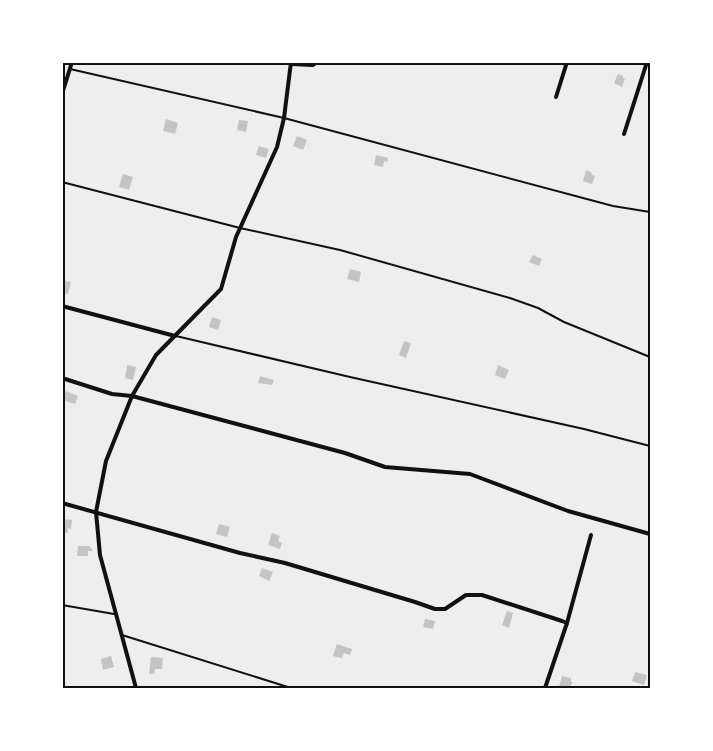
<svg xmlns="http://www.w3.org/2000/svg" width="713" height="751" font-family="Roboto,sans-serif">
	<style>
		.green { fill: #eee }
		.building { fill: #c4c4c4 }
		.lines { fill: none; stroke-linecap: round; stroke-linejoin: round }
		.service { stroke: #111; stroke-width: 2 }
		.minor { stroke: #111; stroke-width: 4 }
		.neatline { fill: none; stroke: #111; stroke-width: 2 }
	</style>
	<rect width="100%" height="100%" fill="#fff"/>
	<path class="green" d="M62,63H650V688H63Z"/>
	<g class="building">
		<path d="M618,74L623,76V78L625,79L622,87L614,83Z"/>
		<path d="M166,119L178,123L175,134L163,131Z"/>
		<path d="M239,120L248,121L246,132L237,130Z"/>
		<path d="M297,136L307,140L303,150L293,146Z"/>
		<path d="M259,146L269,149L266,158L256,155Z"/>
		<path d="M376,155L388,158L387,162L384,161L383,167L374,165Z"/>
		<path d="M586,170L591,172L592,175L595,176L592,184L583,181Z"/>
		<path d="M123,174L133,177L129,190L119,187Z"/>
		<path d="M533,255L542,259L539,266L529,262Z"/>
		<path d="M350,269L361,272L359,282L347,279Z"/>
		<path d="M62,280L71,282L68,294L62,293Z"/>
		<path d="M212,317L221,320L218,330L209,327Z"/>
		<path d="M404,341L411,343L406,358L399,355Z"/>
		<path d="M127,365L136,367L133,380L125,378Z"/>
		<path d="M498,365L509,370L505,379L495,375Z"/>
		<path d="M260,376L274,380L272,385L258,383Z"/>
		<path d="M66,391L78,396L75,404L63,400Z"/>
		<path d="M62,519L72,520L71,529L68,528V533L62,532Z"/>
		<path d="M219,524L230,527L227,537L216,534Z"/>
		<path d="M272,533L280,536L278,541L282,543L280,549L268,545Z"/>
		<path d="M78,546H90V548H92V551H88V556H77Z"/>
		<path d="M262,568L273,572L269,581L259,576Z"/>
		<path d="M507,611L513,613L509,628L502,625Z"/>
		<path d="M425,619L435,621L433,629L423,627Z"/>
		<path d="M337,644L352,649L350,655L344,653L342,658L333,656Z"/>
		<path d="M111,656L114,667L103,670L101,659Z"/>
		<path d="M151,657L163,658L162,669H155L154,674H149Z"/>
		<path d="M635,672L647,675L644,685L632,681Z"/>
		<path d="M562,676L571,678V682H573L569,688L559,687Z"/>
	</g>
	<g class="lines">
		<g class="service">
			<path d="M70,69L284,118L613,206L650,212"/>
			<path d="M62,182L240,228L340,250L510,298L538,308L564,322L650,357"/>
			<path d="M176,336L350,377L584,429L650,446"/>
			<path d="M62,605L114,614"/>
			<path d="M122,635L291,688"/>
		</g>
		<g class="minor">
			<path d="M291,64L313,65L317,62"/>
			<path d="M62,94L72,62"/>
			<path d="M556,97L567,62"/>
			<path d="M624,134L647,62"/>
			<path d="M62,306L175,336"/>
			<path d="M62,378L112,394L132,396L345,453L385,467L470,474L568,511L650,534"/>
			<path d="M62,503L240,553L285,563L415,602L435,609H445L466,595H482L562,621L567,623L545,688"/>
			<path d="M567,623L591,535"/>
			<path d="M136,688L100,555L96,512L106,461L132,396L156,355L221,289L236,237L277,147L284,118L291,62"/>
		</g>
	</g>
	<rect width="713" height="751" fill="none" stroke="#ffffff" stroke-width="128"/>
	<rect x="64" y="64" width="585" height="623" class="neatline"/>
</svg>
